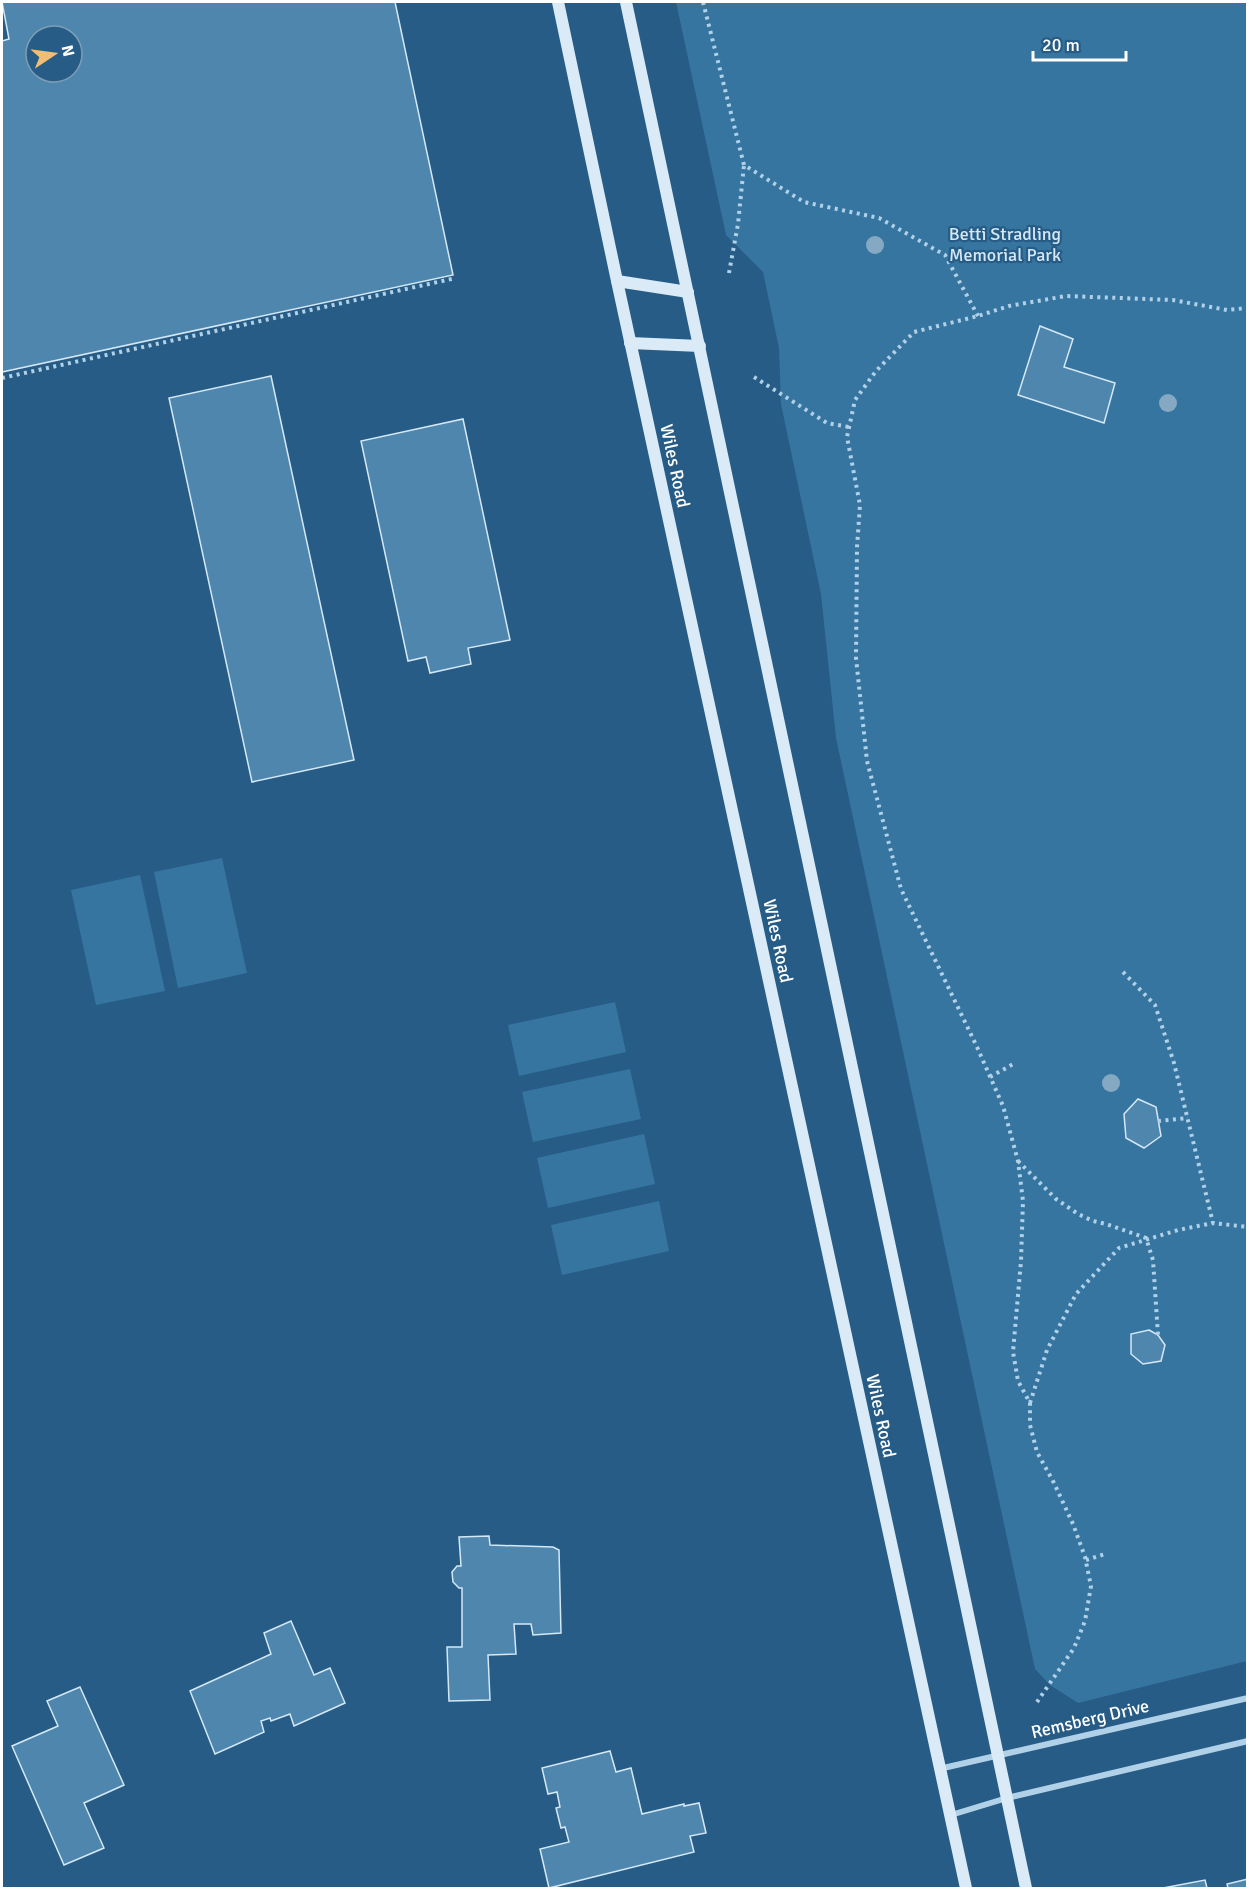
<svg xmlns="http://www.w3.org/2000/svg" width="1249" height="1890" font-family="Signika,sans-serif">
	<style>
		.green { fill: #3775a1 }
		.building { fill: #4e86ad; stroke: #d4e8f6; stroke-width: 1.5; fill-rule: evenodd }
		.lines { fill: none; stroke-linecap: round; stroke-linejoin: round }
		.path { stroke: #b0d1e8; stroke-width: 4; stroke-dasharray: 3 4.5; stroke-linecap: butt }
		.minor { stroke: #b0d1e8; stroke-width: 6 }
		.secondary { stroke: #daeaf7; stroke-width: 12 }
		.tree { fill: #86a9c3 }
		.labels { text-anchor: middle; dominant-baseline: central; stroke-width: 4.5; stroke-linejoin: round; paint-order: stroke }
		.park-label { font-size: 18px; fill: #d4e8f6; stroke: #265c85 }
		.street-label { font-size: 18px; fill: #fff; stroke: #265c85 }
	</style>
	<rect width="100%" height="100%" fill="#265c85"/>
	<g class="green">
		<path d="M676,2H1247V1661L1078,1703L1050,1685L1035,1669L836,738L821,594L781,404L779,348L763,272L726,235Z"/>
		<path d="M222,858L247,973L178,988L154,872Z"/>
		<path d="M140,875L165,991L96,1005L71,890Z"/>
		<path d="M615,1002L626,1052L519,1076L508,1025Z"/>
		<path d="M630,1069L641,1119L533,1142L522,1092Z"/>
		<path d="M644,1134L655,1184L548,1208L537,1158Z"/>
		<path d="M659,1201L669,1251L562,1275L551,1225Z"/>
	</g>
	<g class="building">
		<path d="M2,2H395L453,275L2,372V41L9,39ZM36,36H72V72H36Z"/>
		<path d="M1040,326L1073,339L1064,367L1115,383L1104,423L1018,395Z"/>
		<path d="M271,376L354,760L252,782L169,398Z"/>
		<path d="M463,419L510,640L468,648L471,664L430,673L426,657L408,661L361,441Z"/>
		<path d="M1138,1099L1156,1107L1161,1136L1144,1148L1126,1138L1124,1114Z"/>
		<path d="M1149,1330L1158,1335L1165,1345L1161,1361L1143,1364L1131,1354V1334Z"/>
		<path d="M489,1536L490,1545L553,1547L559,1550L561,1633L533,1635L531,1624H514L516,1654L488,1655L490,1700L449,1701L447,1647H462V1588H459L453,1582L452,1572L457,1566H461L459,1537Z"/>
		<path d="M291,1621L314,1675L330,1668L345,1703L294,1726L290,1714L271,1721L270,1718L261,1721L264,1732L215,1754L190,1691L271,1654L264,1633Z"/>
		<path d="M80,1687L124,1785L84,1803L104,1848L64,1865L12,1746L58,1726L47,1701Z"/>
		<path d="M610,1751L616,1772L631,1768L642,1814L684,1804V1806L699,1803L706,1833L690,1836L694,1852L549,1888L540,1849L569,1842L565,1827L561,1828L556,1808L560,1807L557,1792L548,1794L542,1768Z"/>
		<path d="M1248,1879V1888H1228L1227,1884Z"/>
		<path d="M1205,1880L1207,1888H1163Z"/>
	</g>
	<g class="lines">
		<g class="path">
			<path d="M703,2L744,165L804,202L879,218L945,255L978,316"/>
			<path d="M729,273L738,224L744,165"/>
			<path d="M754,377L827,423L849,427"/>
			<path d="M2,378L456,278"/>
			<path d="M1123,972L1155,1005L1174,1063L1213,1223"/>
			<path d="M990,1077L1015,1063"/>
			<path d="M1158,1121L1188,1118"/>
			<path d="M1018,1161L1056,1199L1078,1214L1093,1221L1106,1224L1146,1238L1153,1260L1158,1335"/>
			<path d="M1030,1403L1047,1350L1076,1294L1119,1248L1178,1230L1213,1223L1248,1227"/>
			<path d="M1086,1560L1105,1554"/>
			<path d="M1037,1702L1074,1648L1085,1621L1091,1586L1085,1557L1073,1524L1054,1483L1037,1452L1030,1425V1403L1018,1381L1013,1352L1021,1261L1023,1201L1018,1161L1003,1106L977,1047L901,889L867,761L856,658L857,547L860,505L847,437L855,400L876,371L914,332L978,316L1009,306L1066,296L1173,300L1227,310L1248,308"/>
		</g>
		<g class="minor">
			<path d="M939,1769L1248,1698"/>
			<path d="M951,1815L1007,1798L1248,1741"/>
		</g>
		<g class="secondary">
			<path d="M558,2L617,281L966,1888"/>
			<path d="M626,2L1026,1888"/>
			<path d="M617,281L688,292"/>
			<path d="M630,343L700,346"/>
		</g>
	</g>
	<g class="tree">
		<circle cx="875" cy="245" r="9"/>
		<circle cx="1168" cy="403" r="9"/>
		<circle cx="1111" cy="1083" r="9"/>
	</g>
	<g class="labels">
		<g class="park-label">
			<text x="1005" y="234">Betti Stradling<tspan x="1005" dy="21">Memorial Park</tspan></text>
		</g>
		<g class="street-label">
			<text transform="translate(675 466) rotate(78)">Wiles Road</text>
			<text transform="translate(778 941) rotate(78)">Wiles Road</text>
			<text transform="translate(881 1416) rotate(78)">Wiles Road</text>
			<text transform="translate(1090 1719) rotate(-13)">Remsberg Drive</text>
		</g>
	</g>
	<rect width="1249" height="1890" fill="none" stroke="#ffffff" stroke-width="6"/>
	<g transform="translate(54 54) rotate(77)"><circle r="28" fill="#265c85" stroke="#7d9db6" stroke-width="1.5"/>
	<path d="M0-4.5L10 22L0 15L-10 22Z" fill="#f1bd75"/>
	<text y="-9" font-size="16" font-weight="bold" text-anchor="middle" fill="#ffffff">N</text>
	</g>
	<path d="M1033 51v9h93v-9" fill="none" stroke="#ffffff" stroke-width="3"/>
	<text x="1042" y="51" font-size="18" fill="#ffffff" stroke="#265c85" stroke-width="4.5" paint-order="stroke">20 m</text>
</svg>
